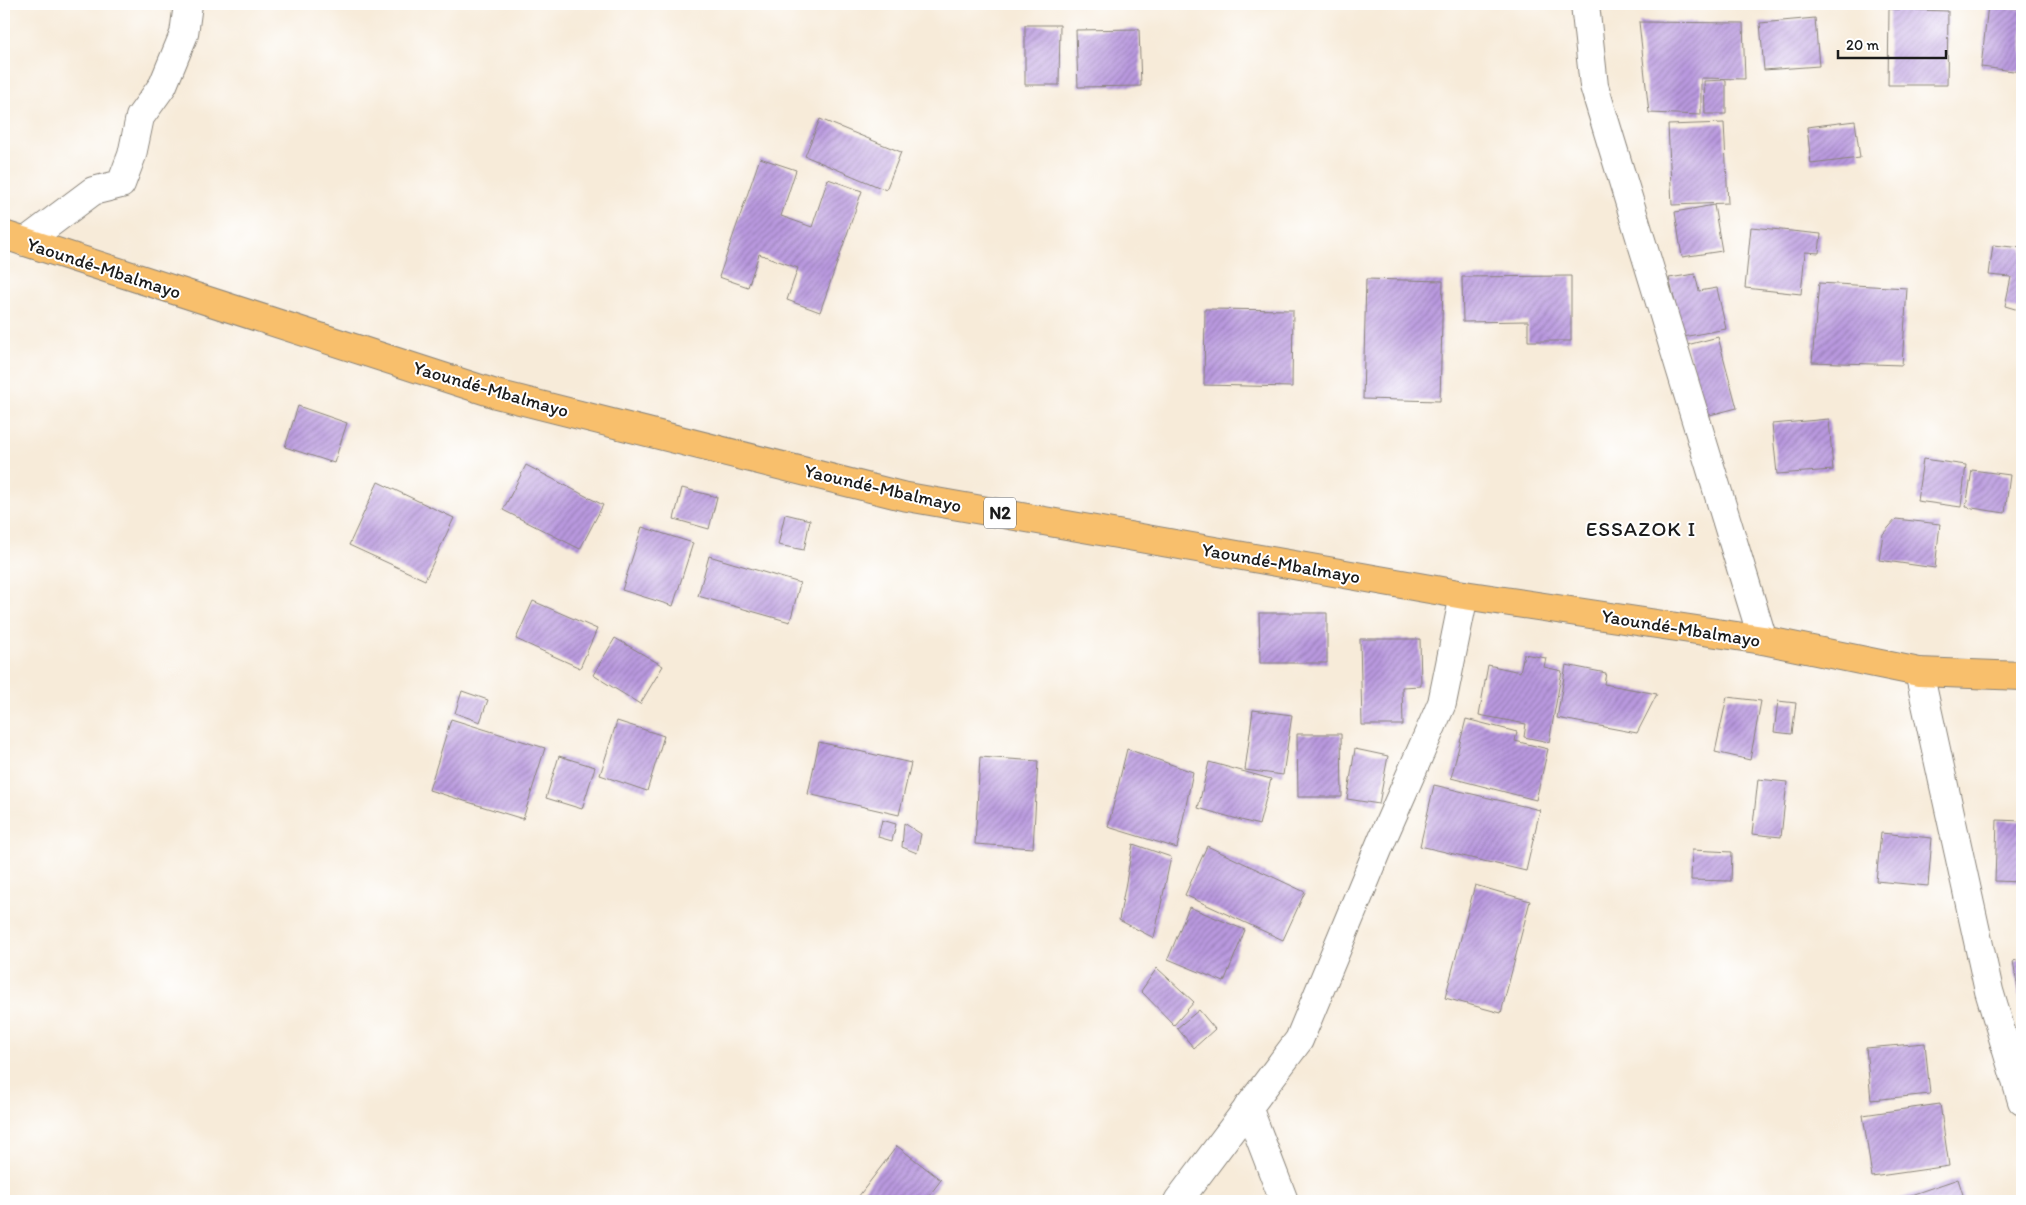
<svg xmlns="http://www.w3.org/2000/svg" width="2026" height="1205" font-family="Itim,sans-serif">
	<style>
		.building { fill: url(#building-hatch) }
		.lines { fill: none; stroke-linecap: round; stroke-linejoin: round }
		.minor-casing { stroke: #8a847a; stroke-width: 30 }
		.tertiary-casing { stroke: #8a847a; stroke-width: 30 }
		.trunk-casing { stroke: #8a847a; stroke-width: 30 }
		.minor { stroke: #fff; stroke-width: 28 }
		.tertiary { stroke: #fff; stroke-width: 28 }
		.trunk { stroke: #f8bf6c; stroke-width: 28 }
		.labels { text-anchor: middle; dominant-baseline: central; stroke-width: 4; stroke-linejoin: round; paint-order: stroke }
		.shield { fill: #fff; stroke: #606060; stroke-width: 1 }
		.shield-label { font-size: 18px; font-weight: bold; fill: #1c1c1c }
		.street-label { font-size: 19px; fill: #1c1c1c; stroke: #fff }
		.quarter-label { font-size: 21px; letter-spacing: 1px; fill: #1c1c1c; stroke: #fff }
	</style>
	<defs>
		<pattern id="building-hatch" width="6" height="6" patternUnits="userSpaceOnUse" patternTransform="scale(1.25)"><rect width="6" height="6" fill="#b999df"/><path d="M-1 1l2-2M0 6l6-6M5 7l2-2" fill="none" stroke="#967cb4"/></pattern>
	</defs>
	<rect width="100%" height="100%" fill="#fff"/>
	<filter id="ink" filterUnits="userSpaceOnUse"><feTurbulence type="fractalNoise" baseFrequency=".02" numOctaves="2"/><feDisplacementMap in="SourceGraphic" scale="10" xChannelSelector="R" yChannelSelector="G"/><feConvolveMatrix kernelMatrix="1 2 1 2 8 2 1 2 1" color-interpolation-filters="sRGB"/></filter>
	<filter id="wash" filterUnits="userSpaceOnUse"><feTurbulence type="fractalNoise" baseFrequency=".0096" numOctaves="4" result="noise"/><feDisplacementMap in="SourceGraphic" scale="20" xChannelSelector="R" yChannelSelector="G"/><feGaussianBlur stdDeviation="1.12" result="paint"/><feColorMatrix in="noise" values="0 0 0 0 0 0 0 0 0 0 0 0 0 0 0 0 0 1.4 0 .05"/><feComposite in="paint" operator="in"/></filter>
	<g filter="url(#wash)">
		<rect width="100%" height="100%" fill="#f7ebd9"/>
		<g id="blocks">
			<g class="building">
				<path d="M1988,5L2022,9V72L1981,67Z"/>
				<path d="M1889,9L1948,11L1947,85H1888Z"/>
				<path d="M1815,18L1819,66L1764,70L1760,23Z"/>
				<path d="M1639,22L1743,23L1745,79L1701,78V115L1649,113Z"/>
				<path d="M1025,25H1060L1059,85H1025Z"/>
				<path d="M1139,29L1141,86L1078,87L1076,30Z"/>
				<path d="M1726,80V114H1705L1704,81Z"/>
				<path d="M820,119L901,152L886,190L805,156Z"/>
				<path d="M1855,121L1860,158L1811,164L1807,127Z"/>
				<path d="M1724,123L1728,203L1672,205L1668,125Z"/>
				<path d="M760,158L796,170L781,216L812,227L828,179L862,191L820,312L787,300L798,268L759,254L748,287L719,277Z"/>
				<path d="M1714,205L1722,251L1682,257L1675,212Z"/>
				<path d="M1751,227L1821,234L1819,253L1805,252L1801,294L1745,288Z"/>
				<path d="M1993,245L2022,248V311L2005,306L2011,277L1989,275Z"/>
				<path d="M1695,274L1699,291L1717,288L1726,329L1683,337L1669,278Z"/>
				<path d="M1571,276V341H1528V321L1463,322L1462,277Z"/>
				<path d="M1366,279L1443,281L1440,401L1363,399Z"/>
				<path d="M1819,283L1907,288L1902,365L1812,362Z"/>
				<path d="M1205,309L1293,310L1292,387L1204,385Z"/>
				<path d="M1718,337L1737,408L1706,416L1687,345Z"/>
				<path d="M298,406L347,423L334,463L285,447Z"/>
				<path d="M1829,419L1833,470L1777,474L1772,424Z"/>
				<path d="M1923,459L1966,465L1961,507L1917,501Z"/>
				<path d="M526,465L603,505L580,549L503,510Z"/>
				<path d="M1972,470L2010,475L2005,513L1966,507Z"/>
				<path d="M378,482L454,518L425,580L349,545Z"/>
				<path d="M682,488L717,497L709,529L674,519Z"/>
				<path d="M785,514L810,520L804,550L778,545Z"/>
				<path d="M1896,519L1940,524L1935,568L1879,560L1883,534Z"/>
				<path d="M642,527L693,543L673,606L622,590Z"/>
				<path d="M709,556L800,583L790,622L698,596Z"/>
				<path d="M533,601L597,629L580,668L516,639Z"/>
				<path d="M1259,613H1327V663H1260Z"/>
				<path d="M615,638L663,666L640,704L593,675Z"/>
				<path d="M1360,639H1420L1421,686L1402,687L1403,725H1362Z"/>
				<path d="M1524,654L1546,658L1544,667L1562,671L1549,742L1524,737L1526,724L1479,715L1488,665L1520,672Z"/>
				<path d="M1566,665L1606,673L1604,684L1657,694L1637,733L1557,718Z"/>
				<path d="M462,691L488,700L480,722L455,713Z"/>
				<path d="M1727,697L1761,701L1750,760L1715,752Z"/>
				<path d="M1778,701L1796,703L1792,734L1774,732Z"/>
				<path d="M1253,710L1292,715L1283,775L1245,770Z"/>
				<path d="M451,719L545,748L523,819L429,790Z"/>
				<path d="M1466,719L1517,732L1515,741L1548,749L1536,800L1451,778Z"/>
				<path d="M617,721L664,736L647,791L600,775Z"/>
				<path d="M1297,734H1341L1342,797H1298Z"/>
				<path d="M819,742L911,763L899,815L808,794Z"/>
				<path d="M1127,749L1193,772L1177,848L1108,827Z"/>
				<path d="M1355,749L1388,756L1379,804L1347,799Z"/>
				<path d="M559,756L595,767L582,809L546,798Z"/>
				<path d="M980,757L1038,761L1033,848L975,844Z"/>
				<path d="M1209,762L1271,779L1259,825L1198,808Z"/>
				<path d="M1758,779L1787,782L1781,837L1752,834Z"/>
				<path d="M1434,785L1540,810L1526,871L1420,846Z"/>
				<path d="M882,820L896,824L892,841L878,837Z"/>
				<path d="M1997,820L2022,821V882L1995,881Z"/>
				<path d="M904,823L921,834L917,853L902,847Z"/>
				<path d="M1881,833L1932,838L1928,886L1876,881Z"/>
				<path d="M1133,844L1171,857L1154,938L1119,920Z"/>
				<path d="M1207,846L1305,892L1283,940L1185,895Z"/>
				<path d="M1692,850L1732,852L1731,881L1691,880Z"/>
				<path d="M1475,885L1530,901L1501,1013L1445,998Z"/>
				<path d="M1189,907L1245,930L1224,982L1168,959Z"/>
				<path d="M2022,959V1006H2021L2013,961Z"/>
				<path d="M1157,968L1194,1002L1174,1025L1141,991Z"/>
				<path d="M1199,1010L1215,1029L1194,1048L1177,1028Z"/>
				<path d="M1925,1043L1930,1094L1871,1100L1866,1048Z"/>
				<path d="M1940,1104L1949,1166L1872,1177L1863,1115Z"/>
				<path d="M897,1146L941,1180L925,1201H855Z"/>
				<path d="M1958,1179L1965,1201H1893Z"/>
			</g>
		</g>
	</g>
	<g filter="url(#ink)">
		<use href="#blocks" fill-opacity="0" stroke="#8a847a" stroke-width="1"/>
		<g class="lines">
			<defs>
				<g id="minor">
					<path d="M25,242L93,191L121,184L132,155L140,117L163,85L184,34L188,4"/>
					<path d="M1248,1107L1284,1201"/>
					<path d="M1178,1201L1299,1040L1384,835L1442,703L1464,595"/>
				</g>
				<g id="tertiary">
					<path d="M1585,4L1594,86L1763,640"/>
					<path d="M1919,672L1989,991L2022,1101"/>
				</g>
				<path id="trunk" d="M4,235L496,394L902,496L1464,595L1763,640L1919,672L2022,676"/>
			</defs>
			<use href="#minor" class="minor-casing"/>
			<use href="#tertiary" class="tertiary-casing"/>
			<use href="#trunk" class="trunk-casing"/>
			<use href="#minor" class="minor"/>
			<use href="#tertiary" class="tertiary"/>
			<use href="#trunk" class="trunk"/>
		</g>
	</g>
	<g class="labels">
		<rect class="shield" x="984" y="497.5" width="32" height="31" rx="4"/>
		<g class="shield-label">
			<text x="1000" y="513">N2</text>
		</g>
		<g class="street-label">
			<text transform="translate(104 268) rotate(18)">Yaoundé-Mbalmayo</text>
			<text transform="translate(491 389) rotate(16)">Yaoundé-Mbalmayo</text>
			<text transform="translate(883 488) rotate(13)">Yaoundé-Mbalmayo</text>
			<text transform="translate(1281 563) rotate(10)">Yaoundé-Mbalmayo</text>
			<text transform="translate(1681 628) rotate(9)">Yaoundé-Mbalmayo</text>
		</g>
		<g class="quarter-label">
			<text x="1641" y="528">ESSAZOK I</text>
		</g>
	</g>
	<rect width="2026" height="1205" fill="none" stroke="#fff" stroke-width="20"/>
	<path d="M1838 50v8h108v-8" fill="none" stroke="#1c1c1c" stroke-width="2.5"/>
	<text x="1846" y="50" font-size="15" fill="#1c1c1c" stroke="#ffffff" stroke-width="4" paint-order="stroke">20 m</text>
</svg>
